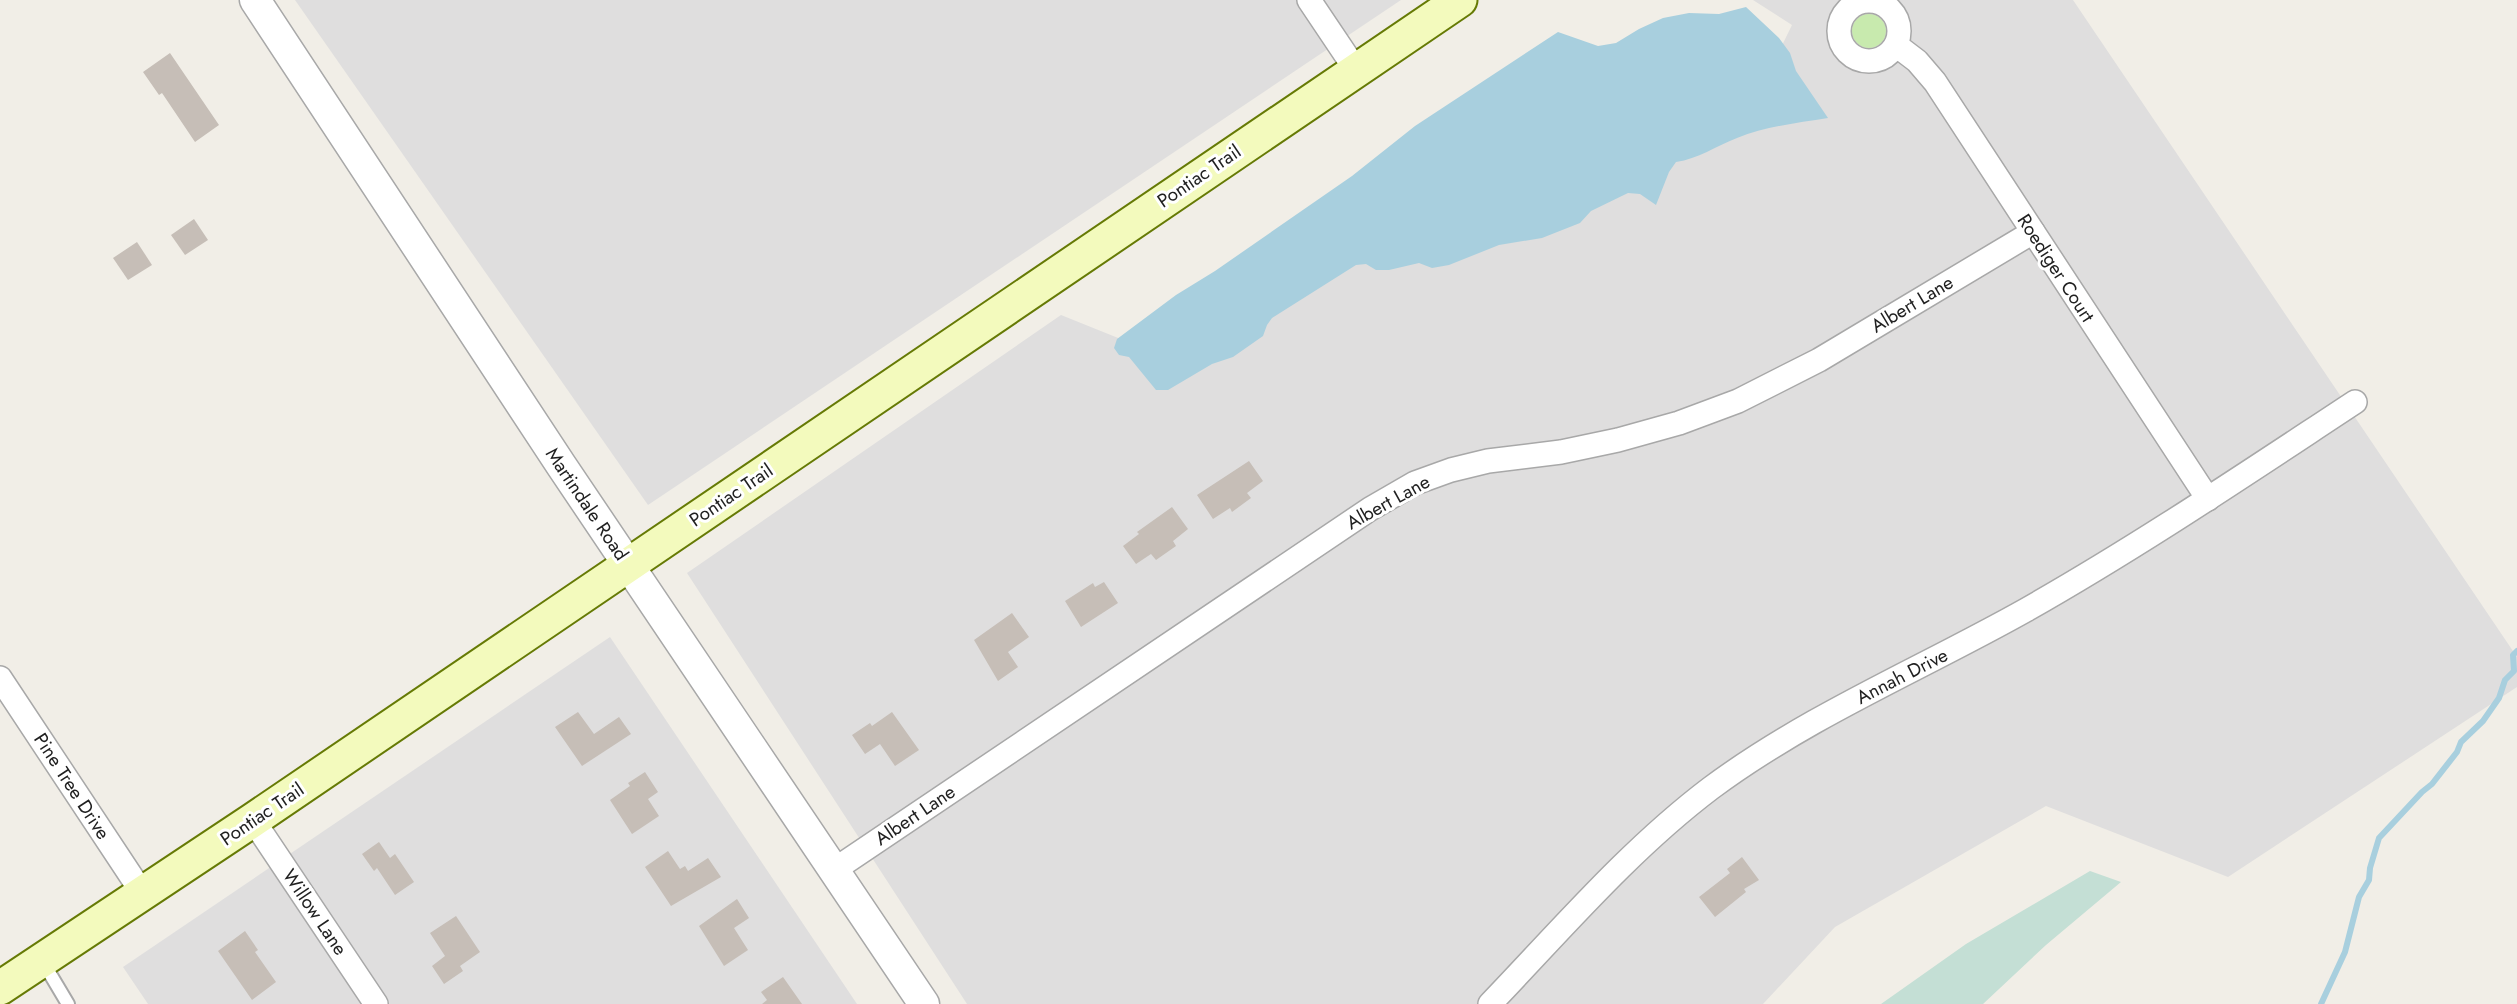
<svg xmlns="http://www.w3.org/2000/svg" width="2517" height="1004" font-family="Jost,sans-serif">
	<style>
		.residential { fill: #dfdede }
		.grass { fill: #c8eaae }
		.wetland { fill: #c4dfd5 }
		.water { fill: #a8cfde }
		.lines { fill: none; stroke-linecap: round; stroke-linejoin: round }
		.stream { stroke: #a8cfde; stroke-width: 6 }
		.building { fill: #c6beb7 }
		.service-casing { stroke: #a8a8a8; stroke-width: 16 }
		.minor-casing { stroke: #a8a8a8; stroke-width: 26 }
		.tertiary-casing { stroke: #a8a8a8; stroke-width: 33 }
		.secondary-casing { stroke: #667a05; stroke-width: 37 }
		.service { stroke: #fff; stroke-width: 12 }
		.minor { stroke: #fff; stroke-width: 23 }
		.tertiary { stroke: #fff; stroke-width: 30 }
		.secondary { stroke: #f3fabd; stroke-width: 33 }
		.labels { text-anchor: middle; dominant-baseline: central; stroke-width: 6; stroke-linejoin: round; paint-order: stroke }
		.street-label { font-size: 19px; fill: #212121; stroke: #fff }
	</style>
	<rect width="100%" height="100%" fill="#f1eee7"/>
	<g class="residential">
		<path d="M295,0H1401L648,505Z"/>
		<path d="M1753,0H2073L2517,657V687L2228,877L2046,806L1835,927L1763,1004H967L687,573L1061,315L1153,352L1762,86L1792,25Z"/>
		<path d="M610,637L857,1004H148L123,967Z"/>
	</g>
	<circle class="grass" cx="1869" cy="31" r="17"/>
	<path class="wetland" d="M2090,871L2121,882L2046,945L1983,1004H1881L1966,944Z"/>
	<path class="water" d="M1746,7L1779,38L1790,53L1796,71L1828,118C1798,123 1766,126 1737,138C1716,146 1698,159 1676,162L1669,172L1656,205L1640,194L1628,193L1591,211L1580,223L1542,238L1499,245L1449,265L1432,268L1419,263L1389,270H1376L1366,264L1356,265L1272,318L1267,325L1263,336L1233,357L1212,364L1168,390H1156L1129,357L1119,355L1114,348L1117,339L1176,295L1215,271L1352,176L1415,126L1558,32L1598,46L1616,43L1639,29L1663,18L1689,13L1719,14Z"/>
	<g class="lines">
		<path class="stream" d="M2321,1004L2345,952L2359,897L2369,880L2370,868L2379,838L2422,792L2432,784L2457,752L2461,742L2483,721L2499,698L2505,680L2514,671L2513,655L2517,651"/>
	</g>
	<g class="building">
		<path d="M170,53L219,125L195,142L162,93L159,95L143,72Z"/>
		<path d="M194,219L208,240L185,255L171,235Z"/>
		<path d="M137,242L152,265L128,280L113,258Z"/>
		<path d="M1249,461L1263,481L1247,493L1251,498L1232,512L1230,508L1213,519L1197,495Z"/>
		<path d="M1172,507L1188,529L1173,541L1176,546L1156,560L1151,554L1136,564L1123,546L1139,534L1137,532Z"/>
		<path d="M1104,582L1118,603L1081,627L1065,601L1093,583L1095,587Z"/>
		<path d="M1012,613L1029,637L1008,652L1018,667L998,681L974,640Z"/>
		<path d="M578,712L594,734L619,717L631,734L582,766L555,727Z"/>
		<path d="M892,712L919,750L895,766L880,744L865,754L852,735L870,723L872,726Z"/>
		<path d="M645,772L658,792L648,799L659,816L632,834L610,800L630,786L628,783Z"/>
		<path d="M379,842L390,858L395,854L414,882L395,895L377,868L374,871L362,854Z"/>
		<path d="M668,851L680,869L685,866L688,871L708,858L721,877L671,906L645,867Z"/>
		<path d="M1742,857L1759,880L1744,889L1746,892L1715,917L1699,897L1730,873L1727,869Z"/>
		<path d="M737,899L749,918L734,928L748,950L724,966L699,926Z"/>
		<path d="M456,916L480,952L460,966L463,971L444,984L432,966L445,956L430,933Z"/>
		<path d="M245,931L258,950L255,952L276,982L252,1000L218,951Z"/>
		<path d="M783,977L802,1004H762L767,1000L761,992Z"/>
	</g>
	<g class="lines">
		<defs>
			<path id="service" d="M43,962L68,1004"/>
			<g id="minor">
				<path d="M1309,0L1356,70"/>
				<circle cx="1869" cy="31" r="30"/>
				<path d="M1896,45L1917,61L1935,82L2208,499"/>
				<path d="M0,678L143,894"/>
				<path d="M253,820L376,1004"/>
				<path d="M834,870L1370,509L1415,483L1451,470L1488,461L1561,452L1618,440L1679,423L1738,401L1819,360L2033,232"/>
				<path d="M1490,1004C1561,930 1629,850 1711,788C1808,716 1921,669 2026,610C2139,546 2247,473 2355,402"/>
			</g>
			<path id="tertiary" d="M255,0L561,465L924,1004"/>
			<path id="secondary" d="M0,988L253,820L1460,0"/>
		</defs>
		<use href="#service" class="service-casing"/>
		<use href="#minor" class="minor-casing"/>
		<use href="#tertiary" class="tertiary-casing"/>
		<use href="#secondary" class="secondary-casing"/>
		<use href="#service" class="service"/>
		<use href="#minor" class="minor"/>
		<use href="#tertiary" class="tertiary"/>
		<use href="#secondary" class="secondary"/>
	</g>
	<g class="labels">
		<g class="street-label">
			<text transform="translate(1199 176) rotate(-34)">Pontiac Trail</text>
			<text transform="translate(2056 268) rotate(57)">Roediger Court</text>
			<text transform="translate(1912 304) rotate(-31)">Albert Lane</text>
			<text transform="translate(731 495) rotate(-34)">Pontiac Trail</text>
			<text transform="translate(1388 502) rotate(-29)">Albert Lane</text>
			<text transform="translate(587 504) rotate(56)">Martindale Road</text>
			<text transform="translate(1902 676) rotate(-27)">Annah Drive</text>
			<text transform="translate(72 786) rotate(57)">Pine Tree Drive</text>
			<text transform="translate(262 814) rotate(-34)">Pontiac Trail</text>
			<text transform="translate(915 815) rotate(-34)">Albert Lane</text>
			<text transform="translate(315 912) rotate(56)">Willow Lane</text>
		</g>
	</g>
</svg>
